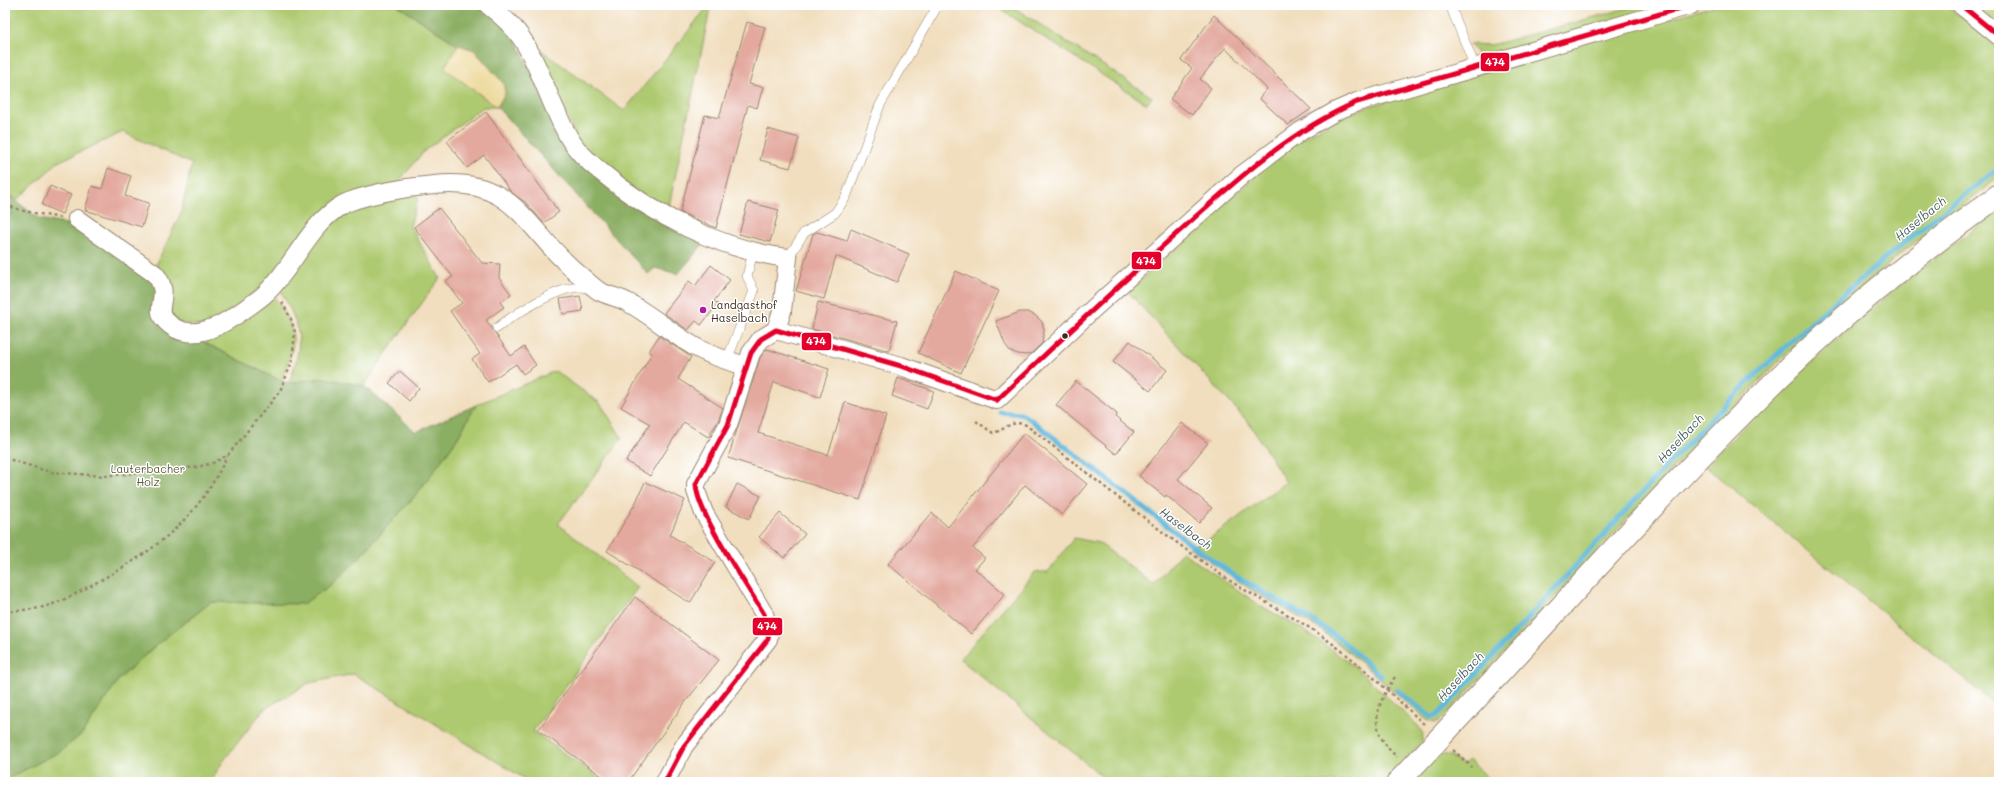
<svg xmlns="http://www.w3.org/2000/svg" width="2004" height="787" font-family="Mali,sans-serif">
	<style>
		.green { fill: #aeca70; stroke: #747a47 }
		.forest { fill: #8aae62; stroke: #626c40 }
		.sand { fill: #eeda9e; stroke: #94825e }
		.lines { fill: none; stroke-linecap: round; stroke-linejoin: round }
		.stream { stroke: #60b9dd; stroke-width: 5 }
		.building { fill: #e3a89e }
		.service-casing { stroke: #96846e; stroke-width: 10 }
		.minor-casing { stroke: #96846e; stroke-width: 20 }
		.tertiary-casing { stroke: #96846e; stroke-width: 24 }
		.path { stroke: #96846e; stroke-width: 2.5; stroke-dasharray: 3 3; stroke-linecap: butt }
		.service { stroke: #fff; stroke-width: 9 }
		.minor { stroke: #fff; stroke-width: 18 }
		.tertiary { stroke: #fff; stroke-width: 22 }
		.bus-1-casing { stroke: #fff; stroke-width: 8 }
		.bus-1 { stroke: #e4002b; stroke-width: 5 }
		.poi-dot { fill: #b5179e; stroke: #fff; stroke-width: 1.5 }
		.bus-dot { fill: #3b2a1e; stroke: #fff; stroke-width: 1.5 }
		.labels { text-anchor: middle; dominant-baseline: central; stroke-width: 3; stroke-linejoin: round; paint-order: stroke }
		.poi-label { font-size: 11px; fill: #3b2a1e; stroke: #fff; text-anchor: start }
		.park-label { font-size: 11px; fill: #5e5a37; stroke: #fff }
		.water-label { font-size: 12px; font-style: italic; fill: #485c61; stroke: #fff }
		.line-badge { stroke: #fff; stroke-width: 1.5 }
		.badge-label { font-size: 11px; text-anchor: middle; font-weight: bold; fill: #fff }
	</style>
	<rect width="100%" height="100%" fill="#fff"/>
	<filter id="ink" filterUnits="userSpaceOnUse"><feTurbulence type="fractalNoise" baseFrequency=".025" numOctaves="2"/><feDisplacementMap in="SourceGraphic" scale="8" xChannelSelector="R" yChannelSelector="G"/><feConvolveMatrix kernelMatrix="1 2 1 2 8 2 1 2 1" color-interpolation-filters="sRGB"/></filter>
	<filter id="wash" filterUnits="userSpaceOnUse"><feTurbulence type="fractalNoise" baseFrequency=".012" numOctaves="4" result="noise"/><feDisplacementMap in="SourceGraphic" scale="16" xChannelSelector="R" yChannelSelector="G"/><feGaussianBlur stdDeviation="0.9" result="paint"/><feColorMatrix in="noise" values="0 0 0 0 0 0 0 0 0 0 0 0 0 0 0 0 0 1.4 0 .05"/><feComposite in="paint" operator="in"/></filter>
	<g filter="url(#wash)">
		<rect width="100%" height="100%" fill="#f1debe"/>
		<g class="green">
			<path d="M5,5H397L458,45L444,68L497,107H483L424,151L396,185L345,201L277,275L209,327L173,322L156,265L181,213L192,164L123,132L58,162L17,200L5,192Z"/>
			<path d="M709,5H711L668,211L624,186L579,142L533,44L624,111Z"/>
			<path d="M994,5H1010L1152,97L1147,104Z"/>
			<path d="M1639,5H1669L1489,57L1479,56L1470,44L1491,45Z"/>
			<path d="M1717,5H1945L1969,22L1999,49V177L1900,254L1784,356L1682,459L1446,715L1440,721L1434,723L1427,720L1345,649L1321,630L1253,591L1188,546L1205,542L1286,482L1249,423L1128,292L1265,167L1308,134L1366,107L1605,36Z"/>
			<path d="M1972,5H1994L1999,9V27Z"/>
			<path d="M416,195L418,198L410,226L440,278L379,363L364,386L324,378L289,383C306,336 300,328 278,285L341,210Z"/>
			<path d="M1999,210V708L1705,466L1789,382L1887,295Z"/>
			<path d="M271,292C280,306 295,325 293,343C292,355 285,369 281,381L189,335Z"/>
			<path d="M555,371L600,403L622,438L558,524L638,587L533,731L604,782H530L354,674L309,683L264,709L224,760L210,782H5V780L59,752L82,734L119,679L156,645L211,602L303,604L332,584L352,565L416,495L457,439L476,405Z"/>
			<path d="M1074,538L1099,543L1154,585L1182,552L1261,606L1299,627L1322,643L1355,667L1418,726L1423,734L1422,742L1385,782H1109L960,659L1035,572H1048Z"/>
			<path d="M1441,754L1450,756L1463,765L1469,760L1493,782H1410L1434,757Z"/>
		</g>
		<g class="forest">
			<path d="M397,5H478L497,19L513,34L563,137L704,243L678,274L655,268L648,274L497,107L505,93L503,83L474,50L458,45Z"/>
			<path d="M5,192L39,219L73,225L150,274L160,300L189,335L281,381L289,383L324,378L364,386L416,432L476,405L457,439L416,495L352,565L332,584L303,604L211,602L156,645L119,679L82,734L59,752L5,780Z"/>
		</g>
		<path class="sand" d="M458,45L474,50L503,83L505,93L497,107L444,68Z"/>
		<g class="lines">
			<g class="stream">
				<path d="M1000,412L1021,414L1030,419L1189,543L1235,576L1310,619L1341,640L1381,676"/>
				<path d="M1397,690L1431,717L1437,716C1475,675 1513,635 1550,594C1604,535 1657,474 1713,417C1802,327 1898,244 1999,168"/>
			</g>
		</g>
		<g id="blocks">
			<g class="building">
				<path d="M1214,15L1311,109L1288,125L1259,98L1267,89L1225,48L1200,79L1211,88L1192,115L1170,99L1192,68L1181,60Z"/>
				<path d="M747,22L765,27L749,84L763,87L757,108L748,105L716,228L680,212L705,115L719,118Z"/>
				<path d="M486,112L559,212L544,223L526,203L511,192L484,155L467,168L447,141Z"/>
				<path d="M768,129L799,138L790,168L760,160Z"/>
				<path d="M108,168L131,176L125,196L149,203L142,227L85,210L92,186L102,189Z"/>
				<path d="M50,186L71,195L62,214L42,205Z"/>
				<path d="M748,202L779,210L770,242L739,234Z"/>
				<path d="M439,208L482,263L500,264L499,278L511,294L500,302L504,307L486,320L511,356L524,347L536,365L523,374L516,364L488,382L472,359L480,354L450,311L462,303L445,281L453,277L414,227Z"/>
				<path d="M851,229L909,254L897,282L836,256L824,299L796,291L813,234L817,232L847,241Z"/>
				<path d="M711,265L730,280L714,301L718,304L701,325L696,321L688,330L664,313L689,281L695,286Z"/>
				<path d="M956,271L999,291L961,373L918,353Z"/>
				<path d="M580,296L583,311L563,314L560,299Z"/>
				<path d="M818,302L897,321L889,351L812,329Z"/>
				<path d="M1020,312H1028L1036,316L1042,322L1044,330L1042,343L1032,353L1026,355L1018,354L1010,351L1005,344L996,321Z"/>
				<path d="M659,336L691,357L678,379L723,408L718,421L708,437L684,422L650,476L626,461L650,424L621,407L652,353L649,351Z"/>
				<path d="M1130,341L1167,370L1150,391L1113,362Z"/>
				<path d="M767,349L829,369L820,397L774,382L758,433L828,455L845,402L886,416L860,500L728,458L760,358Z"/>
				<path d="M400,371L419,388L409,401L389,383Z"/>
				<path d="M898,378L934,391L927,409L892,396Z"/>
				<path d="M1076,381L1117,414L1115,417L1134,432L1116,454L1056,405Z"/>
				<path d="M1182,423L1208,443L1178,479L1212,508L1199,523L1166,495L1165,497L1139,476Z"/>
				<path d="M1024,433L1087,484L1062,515L1025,485L973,548L985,558L975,569L1005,594L971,634L888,564L932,513L948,527Z"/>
				<path d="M645,482L685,500L670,535L715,562L690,603L607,551L635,504Z"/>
				<path d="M737,484L761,496L749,519L726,507Z"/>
				<path d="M780,513L805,534L784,558L759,537Z"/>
				<path d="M635,597L719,660L686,701L628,782H610L538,730Z"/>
			</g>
		</g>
	</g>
	<g filter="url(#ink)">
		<use href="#blocks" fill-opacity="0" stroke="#96846e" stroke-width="1"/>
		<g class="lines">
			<defs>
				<g id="service">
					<path d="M1450,5L1475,67"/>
					<path d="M788,258L804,233L835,213L846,197L880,105L938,5"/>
					<path d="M497,328C516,313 556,288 580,287C584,287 588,288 592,289"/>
					<path d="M727,360L754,291L747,276L753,252"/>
				</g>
				<g id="minor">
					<path d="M488,5C502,16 515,27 524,42C543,73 552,110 571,141C578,152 590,163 600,171C652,215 721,250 788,258L782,311L776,330"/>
					<path d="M1961,5L1999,36"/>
					<path d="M77,219L155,274C172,294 154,307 164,319C188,347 223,325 245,309C252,304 260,299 266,293C293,268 309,224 342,205C363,194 410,187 434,185C517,175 526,233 582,277C587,281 593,287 599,291C608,296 618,297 627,302C648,313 666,329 687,342C705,354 725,360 746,366"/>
					<path d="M665,782L684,746L768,639L769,632L764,614L704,513L696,491V484L728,425L751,353L761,339L776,330L901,366L997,400L1094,308L1242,175L1301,131L1336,111L1357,102L1691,5"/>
				</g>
				<path id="tertiary" d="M1398,782C1532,643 1656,495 1796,361C1859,301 1929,246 1999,195"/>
			</defs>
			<use href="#service" class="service-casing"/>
			<use href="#minor" class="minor-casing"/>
			<use href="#tertiary" class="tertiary-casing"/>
			<g class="path">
				<path d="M5,205L24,211L61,218"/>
				<path d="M976,421L993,433C1006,430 1010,419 1026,425C1089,474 1151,525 1217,572C1245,592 1276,607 1305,625C1349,652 1387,690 1425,725"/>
				<path d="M5,458L50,472L104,476L197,467L213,463L228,455L280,391L292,362L295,332L291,319L281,300"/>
				<path d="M5,612C19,610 34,610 47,606C64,601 81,591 97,582C156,550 198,519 227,456"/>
				<path d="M1395,677C1375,707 1367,730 1397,757"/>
				<path d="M1453,750L1472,767"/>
			</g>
			<use href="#service" class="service"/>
			<use href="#minor" class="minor"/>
			<use href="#tertiary" class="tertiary"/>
			<defs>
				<g id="bus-1">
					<path d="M1961,5L1999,36"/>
					<path d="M997,400C1056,344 1115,289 1175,235C1231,185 1287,132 1357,102L1691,5"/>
					<path d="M665,782L684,746L768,639L769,632L764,614C748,587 696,512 696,484L728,425L751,353L761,339L776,330L901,366L997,400"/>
				</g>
			</defs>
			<use href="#bus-1" class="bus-1-casing"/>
			<use href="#bus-1" class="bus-1"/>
		</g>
	</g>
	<circle class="poi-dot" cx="703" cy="310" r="4"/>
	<circle class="bus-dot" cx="1065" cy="336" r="3.5"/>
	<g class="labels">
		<g class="poi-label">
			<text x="711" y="304">Landgasthof<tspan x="711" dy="13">Haselbach</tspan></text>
		</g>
		<g class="park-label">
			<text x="148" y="468">Lauterbacher<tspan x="148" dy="13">Holz</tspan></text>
		</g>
		<g class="water-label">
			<text transform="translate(1920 218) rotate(-39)">Haselbach</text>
			<text transform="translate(1680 438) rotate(-47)">Haselbach</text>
			<text transform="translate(1186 528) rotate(37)">Haselbach</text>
			<text transform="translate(1460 676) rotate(-47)">Haselbach</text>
		</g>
	</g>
	<g class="line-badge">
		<rect x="1480" y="52" width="30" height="20" rx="4" fill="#e4002b"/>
		<rect x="1131" y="251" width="31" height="19" rx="4" fill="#e4002b"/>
		<rect x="801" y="332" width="31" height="19" rx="4" fill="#e4002b"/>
		<rect x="752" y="617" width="31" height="19" rx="4" fill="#e4002b"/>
	</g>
	<g class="badge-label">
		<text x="1495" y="66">474</text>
		<text x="1146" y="265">474</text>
		<text x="816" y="345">474</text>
		<text x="767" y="630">474</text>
	</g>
	<rect width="2004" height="787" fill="none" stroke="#fff" stroke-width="20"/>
</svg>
